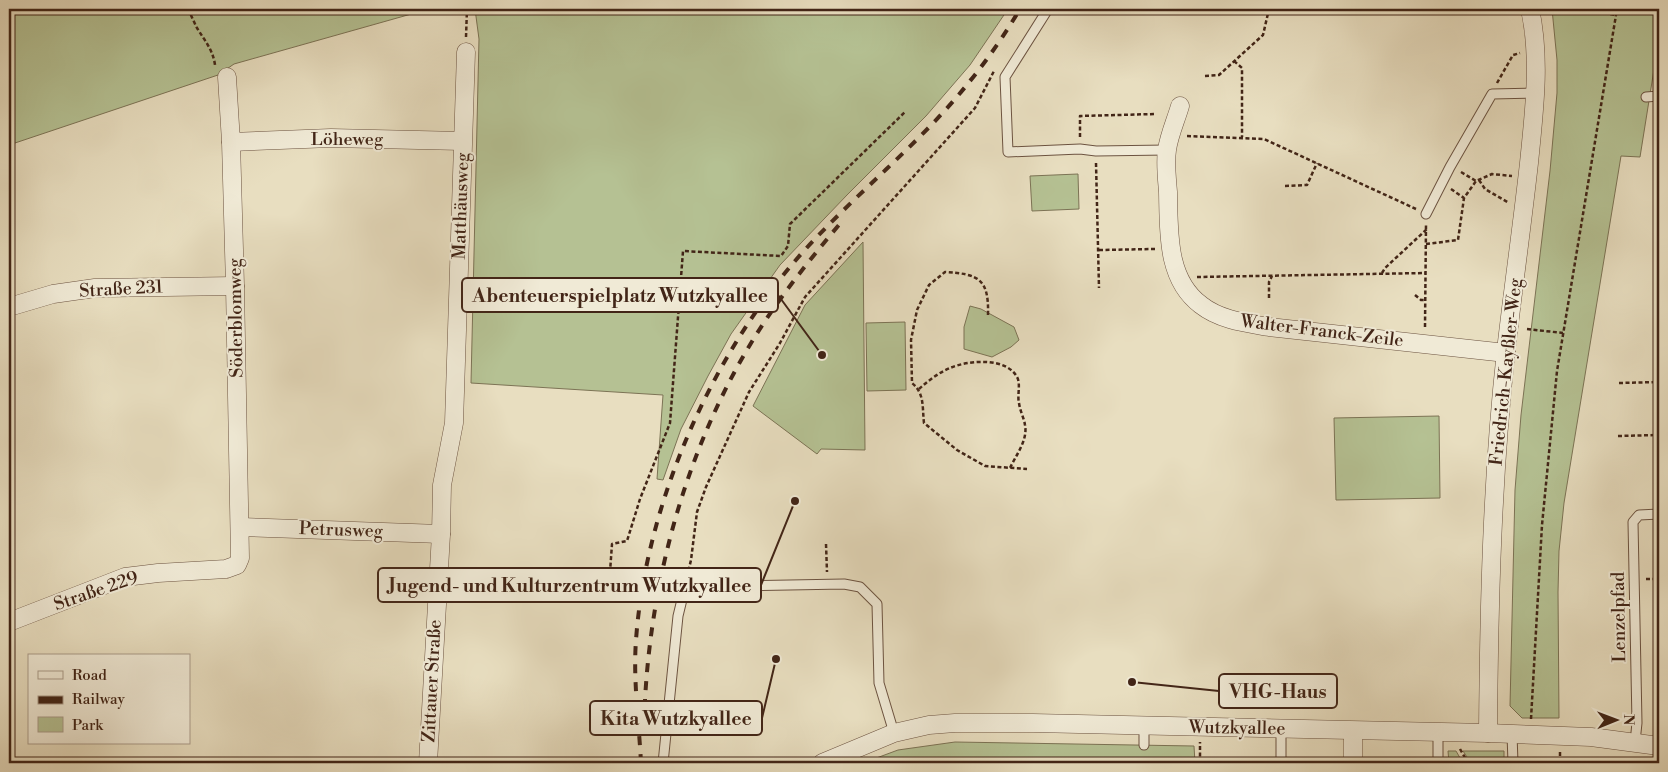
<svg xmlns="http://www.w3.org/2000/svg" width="1668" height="772" font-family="'Libre Bodoni',serif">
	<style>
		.green { fill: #b5c193; stroke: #7c7355 }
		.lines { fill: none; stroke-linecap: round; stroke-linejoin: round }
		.lane-casing { stroke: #6c5341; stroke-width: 11 }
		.street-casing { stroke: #6c5341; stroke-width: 19 }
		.path { stroke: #422517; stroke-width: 2.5; stroke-dasharray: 4 2.5; stroke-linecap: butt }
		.lane { stroke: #f0ead6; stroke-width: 9 }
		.street { stroke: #f0ead6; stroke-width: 18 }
		.rail { stroke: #422517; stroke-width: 4; stroke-dasharray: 9 9; stroke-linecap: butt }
		.labels { text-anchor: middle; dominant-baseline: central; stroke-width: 4; stroke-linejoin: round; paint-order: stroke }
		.street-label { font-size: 18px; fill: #422517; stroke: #f0ead6 }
		.leader { fill: none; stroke: #422517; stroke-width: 2 }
		.callout-dot { fill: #422517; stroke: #f0ead6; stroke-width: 2 }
		.callout { fill: #f0ead6; stroke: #422517; stroke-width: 2 }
		.callout-label { font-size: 19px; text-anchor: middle; font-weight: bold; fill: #422517 }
	</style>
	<rect width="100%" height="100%" fill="#e8dec0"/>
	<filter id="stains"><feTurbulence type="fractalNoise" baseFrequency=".004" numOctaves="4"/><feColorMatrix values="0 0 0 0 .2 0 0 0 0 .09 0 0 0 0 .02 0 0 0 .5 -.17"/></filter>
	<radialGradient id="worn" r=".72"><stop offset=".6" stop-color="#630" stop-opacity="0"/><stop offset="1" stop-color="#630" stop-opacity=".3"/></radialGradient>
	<g class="green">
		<path d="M9,9H429L234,64L218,75L9,145Z"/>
		<path d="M475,9H1008L970,65L926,116L847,195L780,265L731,334L708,376L681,429L663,480L657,479L663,395L471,383L479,39Z"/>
		<path d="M1552,9H1659V38L1640,157L1621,156L1564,503L1559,551L1558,592L1559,718H1522L1510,706L1515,490L1521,415L1550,171L1557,93V60Z"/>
		<path d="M1078,174L1079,209L1032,211L1030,176Z"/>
		<path d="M863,242L865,450L821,449L817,454L753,406L805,305Z"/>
		<path d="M970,306L981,309L1014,327L1019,340L1011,347L992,357L964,349V327Z"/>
		<path d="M905,322L906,390L867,391L866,323Z"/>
		<path d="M1439,416L1440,498L1336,500L1334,418Z"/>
		<path d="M955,742L1194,746L1195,763H863L898,750Z"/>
		<path d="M1448,751H1456L1463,763H1449Z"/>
		<path d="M1463,751H1504V763H1471Z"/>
	</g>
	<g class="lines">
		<defs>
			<g id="lane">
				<path d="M1048,9L1005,77L1008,152L1080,149L1096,151L1167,150"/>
				<path d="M1646,97L1659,96"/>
				<path d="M1426,214L1450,167L1492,94L1535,93"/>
				<path d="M1438,732V763"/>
				<path d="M1512,734L1513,763"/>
				<path d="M1635,742L1637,723L1633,522L1639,515L1659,514"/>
				<path d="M1144,745V727"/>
				<path d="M663,763L678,616L685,587L844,584L860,587L877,604L879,683L894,733"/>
				<path d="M1281,763V730"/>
			</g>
			<g id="street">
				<path d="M1180,106C1176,120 1169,135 1167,150C1165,163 1167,179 1168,192C1169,231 1166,279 1201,305C1220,320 1246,323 1269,327L1506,353"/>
				<path d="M231,142L331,138L462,141"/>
				<path d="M9,307L53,294L95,288L235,286"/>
				<path d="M241,527L441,534"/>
				<path d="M9,622L125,577L158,573L226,569L237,565L240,558L235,286L231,142L227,77"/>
				<path d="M1353,731V763"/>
				<path d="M1488,733C1489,606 1492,478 1506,351C1513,289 1522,226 1529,163C1534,112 1541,60 1530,9"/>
				<path d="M428,763L441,534L442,485L454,423L466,52"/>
				<path d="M822,763L894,733L929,725L955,723H1033L1488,733L1591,737L1659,746"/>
			</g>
		</defs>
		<use href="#lane" class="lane-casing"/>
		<use href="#street" class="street-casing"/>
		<g class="path">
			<path d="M188,9C191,15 194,22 197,28C205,41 213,50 215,65"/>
			<path d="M1578,9L1616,15L1617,9"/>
			<path d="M466,37L467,9"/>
			<path d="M1234,61L1242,68V137"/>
			<path d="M1205,76L1219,75L1263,35L1269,9"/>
			<path d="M1497,83L1513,55L1520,53"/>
			<path d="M1187,136L1264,139L1416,209"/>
			<path d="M1080,137V116L1155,114"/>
			<path d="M1096,163L1099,288"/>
			<path d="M1461,172L1476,181L1492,174L1512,176"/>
			<path d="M1479,180L1485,189L1509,203"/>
			<path d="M1285,186L1307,185L1317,163"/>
			<path d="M1451,189L1464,198"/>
			<path d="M1426,244L1458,240L1464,198L1476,181"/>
			<path d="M1099,250L1155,249"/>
			<path d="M1382,273L1385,268L1427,229"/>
			<path d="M1197,277L1426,273"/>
			<path d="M1415,295L1421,300H1425"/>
			<path d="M1269,298V282L1272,276"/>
			<path d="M988,315C989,279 979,274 945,272L929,285L917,310L911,340L912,383C925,394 922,407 924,423L957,450L985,466L1027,469"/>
			<path d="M1425,327L1426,225"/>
			<path d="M1527,329L1563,333"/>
			<path d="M1619,383L1659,382"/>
			<path d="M919,389C928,381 938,373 950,368C969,360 1006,357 1017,377C1021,384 1017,395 1019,403C1020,411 1024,418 1025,425C1028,440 1016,455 1010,468"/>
			<path d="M1618,436L1659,435"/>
			<path d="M826,544L827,572"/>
			<path d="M687,577L691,560L697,512L706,487L749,392L780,343L805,297L975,108L994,71"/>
			<path d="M1646,579H1659"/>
			<path d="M609,586L612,544L627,541L640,499L670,423L683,251L781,256L788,246L790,224L906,111"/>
			<path d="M1531,719L1542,525L1557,371L1616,15"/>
			<path d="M1460,749L1468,763"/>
			<path d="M1560,752V763"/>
			<path d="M1200,763V742"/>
		</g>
		<use href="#lane" class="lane"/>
		<use href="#street" class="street"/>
		<g class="rail">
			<path d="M644,726C647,591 684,450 756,335C781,295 812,257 843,220"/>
			<path d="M641,763C639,722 633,681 636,640C646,499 717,341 815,239C865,186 925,138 970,81C988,59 1005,34 1020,9"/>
		</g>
	</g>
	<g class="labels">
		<g class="street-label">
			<text x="347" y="139">Löheweg</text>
			<text transform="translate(461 206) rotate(-88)">Matthäusweg</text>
			<text transform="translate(121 289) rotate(-3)">Straße 231</text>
			<text transform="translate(236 318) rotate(-91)">Söderblomweg</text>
			<text transform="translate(1322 331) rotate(7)">Walter-Franck-Zeile</text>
			<text transform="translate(1506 372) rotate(-84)">Friedrich-Kayßler-Weg</text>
			<text transform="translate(341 530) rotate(2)">Petrusweg</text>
			<text transform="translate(96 591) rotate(-19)">Straße 229</text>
			<text transform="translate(1619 617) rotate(-91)">Lenzelpfad</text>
			<text transform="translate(432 681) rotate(-87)">Zittauer Straße</text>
			<text transform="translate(1237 728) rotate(1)">Wutzkyallee</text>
		</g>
	</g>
	<path class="leader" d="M822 355L778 295M795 501L761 585M1132 682L1219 691M776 659L762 718"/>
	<g class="callout-dot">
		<circle cx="822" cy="355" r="5"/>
		<circle cx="795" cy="501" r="5"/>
		<circle cx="1132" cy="682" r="5"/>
		<circle cx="776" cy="659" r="5"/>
	</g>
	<g class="callout">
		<rect x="462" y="278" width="316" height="34" rx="5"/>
		<rect x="378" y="568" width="383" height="34" rx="5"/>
		<rect x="1219" y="674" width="118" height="34" rx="5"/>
		<rect x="590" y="701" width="172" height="34" rx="5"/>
	</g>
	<g class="callout-label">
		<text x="620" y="302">Abenteuerspielplatz Wutzkyallee</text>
		<text x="570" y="592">Jugend- und Kulturzentrum Wutzkyallee</text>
		<text x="1278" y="698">VHG-Haus</text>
		<text x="676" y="725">Kita Wutzkyallee</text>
	</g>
	<rect width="1668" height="772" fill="none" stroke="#e8dec0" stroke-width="30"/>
	<rect x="10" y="10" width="1648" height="752" fill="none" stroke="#422517" stroke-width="2.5"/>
	<rect x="15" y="15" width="1638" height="742" fill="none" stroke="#422517"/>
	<rect x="28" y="654" width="162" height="90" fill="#f0ead6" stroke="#aa9b8a"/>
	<rect x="38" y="671" width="25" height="8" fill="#f0ead6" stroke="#aa9b8a"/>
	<text x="72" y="680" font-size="15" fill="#422517">Road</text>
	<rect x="38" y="696" width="25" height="8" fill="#422517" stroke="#aa9b8a"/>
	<text x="72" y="704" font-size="15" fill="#422517">Railway</text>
	<rect x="38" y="717" width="25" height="15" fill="#b5c193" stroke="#aa9b8a"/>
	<text x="72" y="730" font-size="15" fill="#422517">Park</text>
	<g transform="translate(1616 720) rotate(89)" stroke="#f0ead6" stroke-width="4" paint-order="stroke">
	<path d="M0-4L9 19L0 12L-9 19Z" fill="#422517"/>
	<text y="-8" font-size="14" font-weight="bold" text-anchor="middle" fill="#422517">N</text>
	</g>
	<rect width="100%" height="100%" filter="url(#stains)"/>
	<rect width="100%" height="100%" fill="url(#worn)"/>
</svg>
